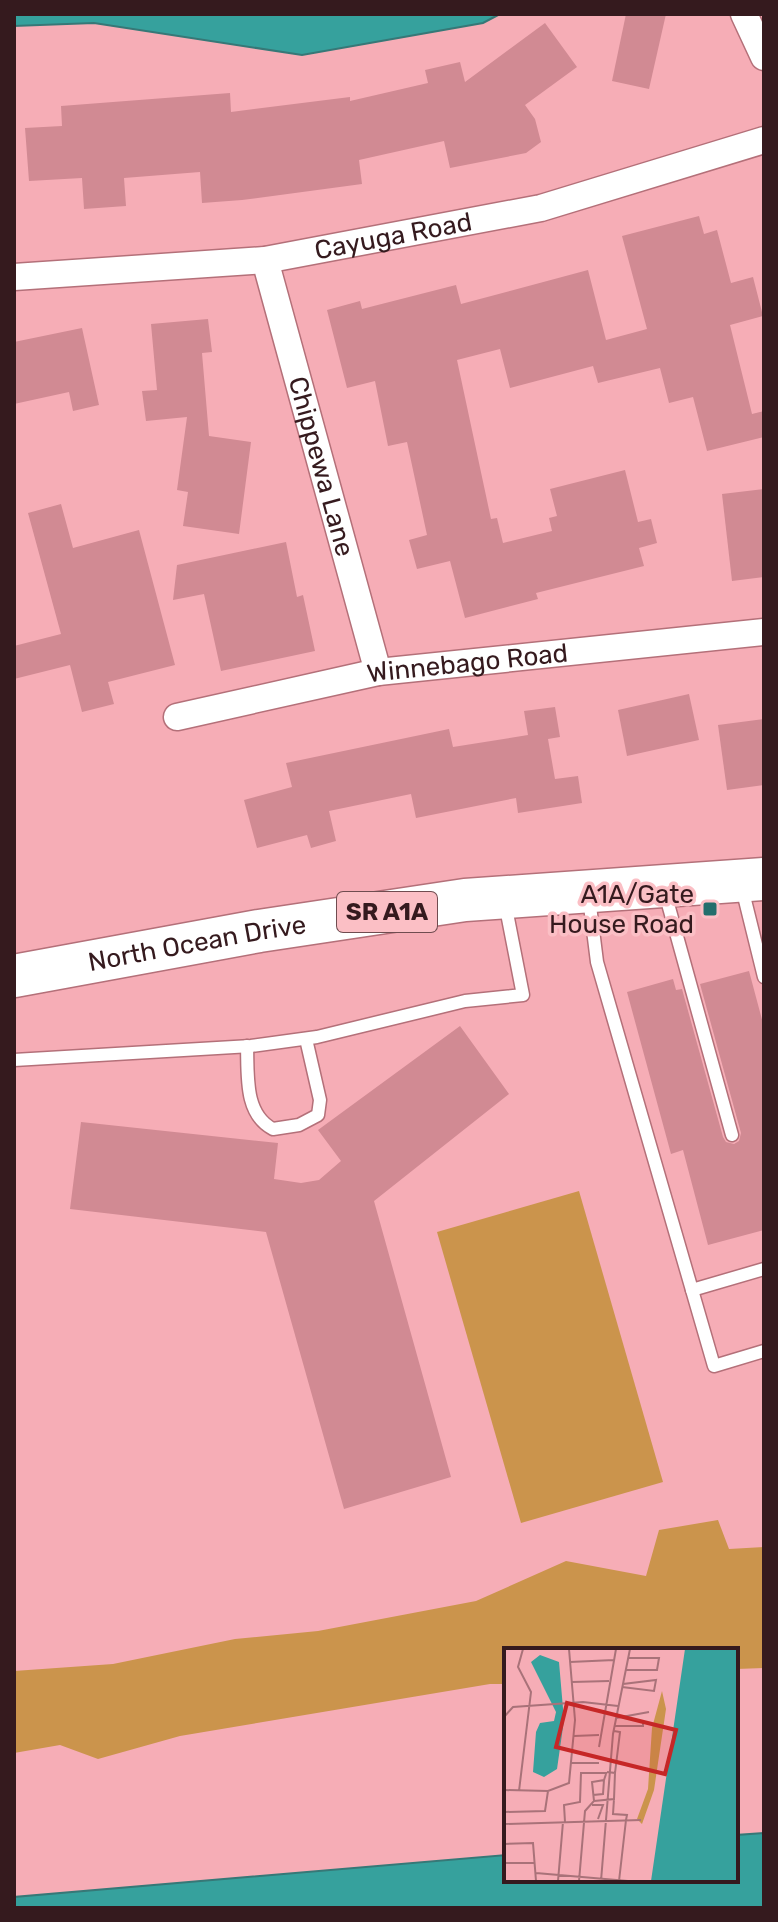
<svg xmlns="http://www.w3.org/2000/svg" width="778" height="1922" font-family="Rubik,sans-serif">
	<style>
		.green { fill: #cb944c }
		.water { fill: #36a19d; stroke: #367877; stroke-width: 2 }
		.building { fill: #d18a93 }
		.lines { fill: none; stroke-linecap: round; stroke-linejoin: round }
		.lane-casing { stroke: #b47079; stroke-width: 15 }
		.street-casing { stroke: #b47079; stroke-width: 29 }
		.primary-casing { stroke: #b47079; stroke-width: 45 }
		.lane { stroke: #fff; stroke-width: 12 }
		.street { stroke: #fff; stroke-width: 26 }
		.primary { stroke: #fff; stroke-width: 42 }
		.poi-dot { fill: #236e6c; stroke: #fbbfc5; stroke-width: 3 }
		.labels { text-anchor: middle; dominant-baseline: central; stroke-width: 7; stroke-linejoin: round; paint-order: stroke }
		.shield { fill: #fbbfc5; stroke: #704c50; stroke-width: 2 }
		.shield-label { font-size: 24px; font-weight: bold; fill: #351a1e }
		.street-label { font-size: 26px; fill: #351a1e; stroke: #fbbfc5 }
		.poi-label { font-size: 26px; fill: #351a1e; stroke: #fbbfc5; text-anchor: end }
		.inset-road { fill: none; stroke: #a97279; stroke-width: 2 }
		.view { fill: #c62727; fill-opacity: 0.15; stroke: #c62727; stroke-width: 4 }
		.inset-edge { fill: none; stroke: #351a1e; stroke-width: 4 }
	</style>
	<rect width="100%" height="100%" fill="#f6adb6"/>
	<g class="green">
		<path d="M579,1191L663,1482L521,1523L437,1232Z"/>
		<path d="M718,1520L729,1549L764,1547V1668L736,1669V1650H506V1684H490L180,1736L98,1759L60,1745L14,1753V1671L113,1664L235,1639L318,1631L476,1601L566,1561L646,1576L659,1530Z"/>
	</g>
	<g class="water">
		<path d="M14,14H500L483,23L302,55L94,23L14,26Z"/>
		<path d="M764,1833V1908H14V1897L506,1855V1880H736V1835Z"/>
	</g>
	<g class="building">
		<path d="M626,14H666L649,89L612,81Z"/>
		<path d="M545,23L577,67L525,105L535,119L541,142L526,153L450,168L444,141L359,160L362,184L242,200L202,203L200,172L124,178L126,206L84,209L82,178L29,181L25,128L62,126L61,106L230,93L231,112L350,97V101L428,83L425,70L460,62L465,82Z"/>
		<path d="M699,216L704,234L717,230L731,283L753,277L763,316L730,325L752,414L764,411V437L707,451L693,397L669,403L660,368L598,383L593,366L510,388L500,349L457,360L491,519L497,518L503,543L552,531L549,518L557,516L550,489L625,470L638,522L651,519L657,543L639,548L644,566L536,593L538,599L465,618L450,561L417,569L409,540L427,535L407,442L388,446L375,381L347,388L327,310L360,301L362,309L456,285L461,304L588,270L606,340L647,329L622,236Z"/>
		<path d="M208,319L212,352L202,353L209,436L251,442L239,534L183,526L188,492L177,490L187,417L146,421L142,391L157,390L151,324Z"/>
		<path d="M82,328L99,405L73,411L69,392L14,404V342Z"/>
		<path d="M764,489V577L732,581L722,494Z"/>
		<path d="M61,504L73,548L139,530L175,665L108,682L114,704L82,712L70,665L14,679V646L61,634L28,513Z"/>
		<path d="M286,542L297,597L303,595L315,651L221,671L204,594L173,600L177,565Z"/>
		<path d="M689,694L699,740L627,756L618,710Z"/>
		<path d="M555,707L560,737L548,739L555,779L578,776L582,803L518,813L516,798L416,818L411,794L329,811L336,841L311,848L307,835L257,848L244,800L292,787L286,763L449,729L453,747L528,735L524,711Z"/>
		<path d="M764,719V785L727,790L718,725Z"/>
		<path d="M749,971L764,1027V1230L708,1245L683,1150L671,1154L627,992L673,979L676,990L682,989L723,1137L726,1142L734,1144L739,1141L741,1133L700,984Z"/>
		<path d="M460,1026L509,1094L374,1201L451,1477L344,1509L266,1232L70,1209L81,1122L278,1143L274,1179L301,1183L319,1180L341,1161L318,1130Z"/>
	</g>
	<g class="lines">
		<defs>
			<g id="lane">
				<path d="M742,888L764,977"/>
				<path d="M665,893L732,1135"/>
				<path d="M589,898L597,962L714,1366L764,1351"/>
				<path d="M247,1046C248,1075 244,1114 273,1129L299,1125L318,1115L320,1100L306,1039"/>
				<path d="M14,1060L251,1046L317,1037L465,1001L523,995L505,903"/>
				<path d="M692,1290L764,1269"/>
			</g>
			<g id="street">
				<path d="M744,14L764,57"/>
				<path id="s1" d="M265,260L378,672"/>
				<path id="s2" d="M14,277L265,260L541,208L764,140"/>
				<path id="s3" d="M177,717L378,672L764,632"/>
			</g>
			<g id="primary">
				<path id="s4" d="M14,976L259,931L465,900L764,879"/>
			</g>
		</defs>
		<use href="#lane" class="lane-casing"/>
		<use href="#street" class="street-casing"/>
		<use href="#primary" class="primary-casing"/>
		<use href="#lane" class="lane"/>
		<use href="#street" class="street"/>
		<use href="#primary" class="primary"/>
	</g>
	<rect class="poi-dot" x="702" y="901" width="16" height="16" rx="4"/>
	<g class="labels">
		<rect class="shield" x="337" y="892" width="100" height="40" rx="6"/>
		<g class="shield-label">
			<text x="387" y="912">SR A1A</text>
		</g>
		<g class="street-label">
			<text stroke="none"><textPath href="#s2" startOffset="382">Cayuga Road</textPath></text>
			<text stroke="none"><textPath href="#s1" startOffset="214">Chippewa Lane</textPath></text>
			<text stroke="none"><textPath href="#s3" startOffset="296">Winnebago Road</textPath></text>
			<text stroke="none"><textPath href="#s4" startOffset="186">North Ocean Drive</textPath></text>
		</g>
		<g class="poi-label">
			<text x="694" y="894">A1A/Gate<tspan x="694" dy="30">House Road</tspan></text>
		</g>
	</g>
	<g transform="translate(504 1648)">
		<rect width="234" height="234" fill="#f6adb6"/>
		<path d="M158,43L162,61L150,142L138,176L133,171L144,141L148,80Z" fill="#cb944c"/>
		<path d="M181,1H234V233H147ZM36,7L55,14L60,72L53,121L40,129L29,124L32,84L36,75L50,73L52,64L27,14Z" fill="#36a19d"/>
		<path class="inset-road" d="M66,14L110,12M122,22H153L155,10H124M68,34L105,33M118,39L150,43L152,32L119,36M0,69L9,59L79,54L114,58M112,70L145,64M111,78H139V73M110,83L116,84L111,125M70,88L95,87M95,99L112,1M66,115H95M0,142L44,143L65,135L71,72L65,1M15,143L27,44L14,19L19,1M89,147L99,146L100,132M110,151L109,166L123,167L122,172M90,153L110,151L111,125L103,124M88,157H99L94,171M0,164L41,163L44,143M61,174L60,157L76,154L77,125H103M0,176L137,172M0,196L29,195L32,233M0,215H31M32,225L124,233M54,233L59,174M75,233L81,163L90,153L88,134L100,132L102,126M97,233L109,86L126,1M115,233L122,172"/>
		<path class="view" d="M63,55L172,82L161,126L52,99Z"/>
		<rect width="234" height="234" class="inset-edge"/>
	</g>
	<rect width="778" height="1922" fill="none" stroke="#351a1e" stroke-width="32"/>
</svg>
